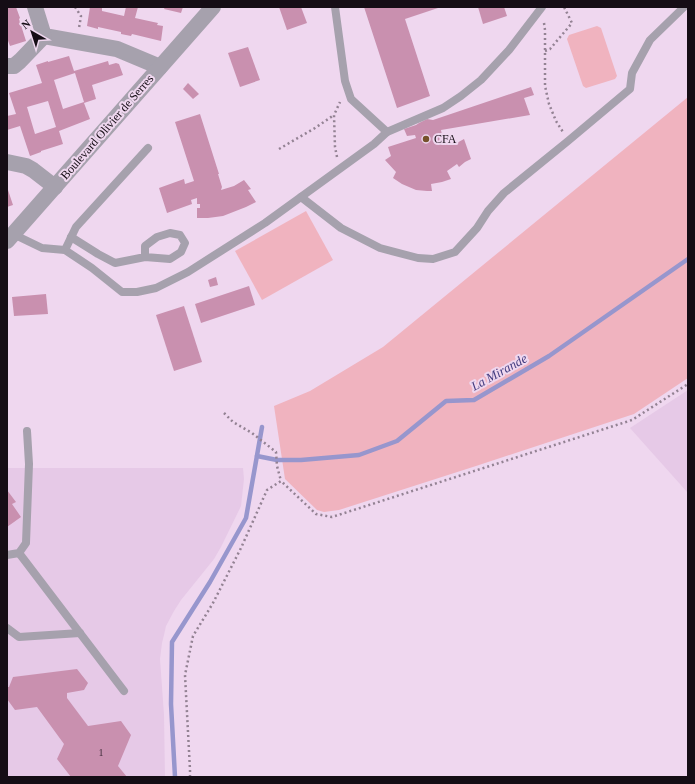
<svg xmlns="http://www.w3.org/2000/svg" width="695" height="784" font-family="'Times New Roman',serif">
	<style>
		.built { fill: #e6c9e7 }
		.green { fill: #f0b3bf }
		.lines { fill: none; stroke-linecap: round; stroke-linejoin: round }
		.stream { stroke: #9796cd; stroke-width: 4.5 }
		.building { fill: #c990af; fill-rule: evenodd }
		.path { stroke: #938293; stroke-width: 2.5; stroke-dasharray: 2 3; stroke-linecap: butt }
		.service { stroke: #a6a1ad; stroke-width: 8 }
		.minor { stroke: #a6a1ad; stroke-width: 16 }
		.poi-dot { fill: #75512b; stroke: #efd7ef; stroke-width: 1.5 }
		.labels { text-anchor: middle; dominant-baseline: central; stroke-width: 4; stroke-linejoin: round; paint-order: stroke }
		.number-label { font-size: 10px; fill: #422e3c }
		.street-label { font-size: 12px; fill: #150d15; stroke: #efd7ef }
		.poi-label { font-size: 12px; fill: #150d15; stroke: #efd7ef; text-anchor: start }
		.water-label { font-size: 13px; font-style: italic; fill: #433c7f; stroke: #efd7ef }
	</style>
	<rect width="100%" height="100%" fill="#efd7ef"/>
	<g class="built">
		<path d="M688,390V493L630,428Z"/>
		<path d="M7,468H243L244,479L241,506L221,547L214,559L181,600L174,611L166,626L164,635L162,643L160,659L164,715L165,777H7Z"/>
	</g>
	<g class="green">
		<path d="M597,26L601,28L617,76L615,79L586,88L583,86L567,39L569,35Z"/>
		<path d="M688,97V378L634,414L476,466L339,510L324,512L317,510L285,479L274,406L310,391L383,347Z"/>
		<path d="M306,211L333,260L262,300L235,251Z"/>
	</g>
	<g class="lines">
		<g class="stream">
			<path d="M257,456L277,460H301L359,455L397,441L446,401L474,400L549,356L688,259"/>
			<path d="M175,777L171,704L172,642L210,582L246,518L262,427"/>
		</g>
	</g>
	<g class="building">
		<path d="M7,7H16L20,18L19,19L26,41L10,46L7,38Z"/>
		<path d="M90,7H102V11L124,16L126,7H138L135,18L158,23L157,25L163,26L161,41L132,34L131,36L121,34V32L98,27V29L87,26Z"/>
		<path d="M165,7H183L181,13L164,9Z"/>
		<path d="M279,7H301L307,23L287,30Z"/>
		<path d="M364,7H441L405,19L430,96L397,108Z"/>
		<path d="M478,7H504L507,16L483,24Z"/>
		<path d="M248,47L260,80L240,87L228,53Z"/>
		<path d="M69,56L74,71L108,61L109,65L116,63L119,64L123,75L92,85L96,99L84,103L90,119L59,131L63,144L41,151V152L30,156L20,126L7,130V116L16,114L9,93L42,83L36,65L48,61V62ZM75,73L84,102L63,109L54,80ZM48,101L56,127L35,134L27,107Z"/>
		<path d="M188,83L199,94L193,99L183,89Z"/>
		<path d="M531,87L534,95L524,98L530,115L441,130L442,135L439,141L442,143L449,137L455,144L464,139L471,159L465,162L459,167L457,164L447,171L451,179L442,182L431,184L432,191H427L416,190L402,184L393,178L396,172L385,160L391,156L388,147L416,138L415,135L407,136L404,129L416,125L419,123L427,119L433,120Z"/>
		<path d="M200,114L219,174H218L222,187L221,190L234,186L244,180L251,189L248,190L256,202L246,207L223,216L208,218H197V208H200V204H197V198L191,200L192,204L167,213L159,188L184,179L185,184L194,181L175,122Z"/>
		<path d="M7,187L13,205L7,207Z"/>
		<path d="M216,277L218,285L210,287L208,280Z"/>
		<path d="M249,286L255,305L201,323L195,304Z"/>
		<path d="M46,294L48,314L14,316L12,297Z"/>
		<path d="M184,306L202,362L174,371L156,315Z"/>
		<path d="M7,490L16,502L12,504L21,517L7,527Z"/>
		<path d="M77,669L88,683L84,690L67,693V698L88,726L121,721L131,735L118,766L127,777H71L57,759L64,744L37,707L15,710L7,699V687H9L13,677Z"/>
	</g>
	<g class="lines">
		<g class="path">
			<path d="M75,7L81,16L79,28"/>
			<path d="M544,23L545,30V86L549,104L556,121L563,132"/>
			<path d="M545,51L550,49L572,23L564,7"/>
			<path d="M279,149L315,128L334,115"/>
			<path d="M337,157L335,147L334,115L340,102"/>
			<path d="M224,413L233,422L252,433L276,452L277,466L281,481"/>
			<path d="M190,777V770L185,675L193,636L213,603L241,548L267,490L281,481L316,514L332,517L632,420L688,384"/>
		</g>
		<g class="service">
			<path d="M335,7L345,81L351,99L387,132"/>
			<path d="M301,197L341,228L380,248L418,258L433,259L455,252L477,228L488,211L504,193L568,141L630,89L632,73L650,40L684,7"/>
			<path d="M13,234L42,248L65,250L92,268L122,292H137L156,288L188,272L265,223L374,144L387,132L443,108L461,96L481,80L509,50L542,7"/>
			<path d="M71,237L98,254L115,263L145,257L170,259L181,252L185,243L180,235L170,233L157,237L145,246V257"/>
			<path d="M65,250L76,227L148,148"/>
			<path d="M19,553L124,691"/>
			<path d="M7,555L19,553L26,543L29,464L27,431"/>
			<path d="M7,628L19,637L80,633"/>
		</g>
		<g class="minor">
			<path d="M35,7L44,36L117,49L160,67"/>
			<path d="M7,66H14L20,61L44,36"/>
			<path d="M7,162L26,166L33,170L55,187"/>
			<path d="M7,241L213,7"/>
		</g>
	</g>
	<circle class="poi-dot" cx="426" cy="139" r="4"/>
	<g class="labels">
		<g class="number-label">
			<text x="101" y="752">1</text>
		</g>
		<g class="street-label">
			<text transform="translate(107 127) rotate(-49)">Boulevard Olivier de Serres</text>
		</g>
		<g class="poi-label">
			<text x="434" y="139">CFA</text>
		</g>
		<g class="water-label">
			<text transform="translate(499 372) rotate(-29)">La Mirande</text>
		</g>
	</g>
	<rect width="695" height="784" fill="none" stroke="#150d15" stroke-width="16"/>
	<g transform="translate(32 32) rotate(321)" stroke="#efd7ef" stroke-width="3" paint-order="stroke">
	<path d="M0-3L7 15L0 10L-7 15Z" fill="#150d15"/>
	<text y="-6" font-size="11" font-weight="bold" text-anchor="middle" fill="#150d15">N</text>
	</g>
</svg>
